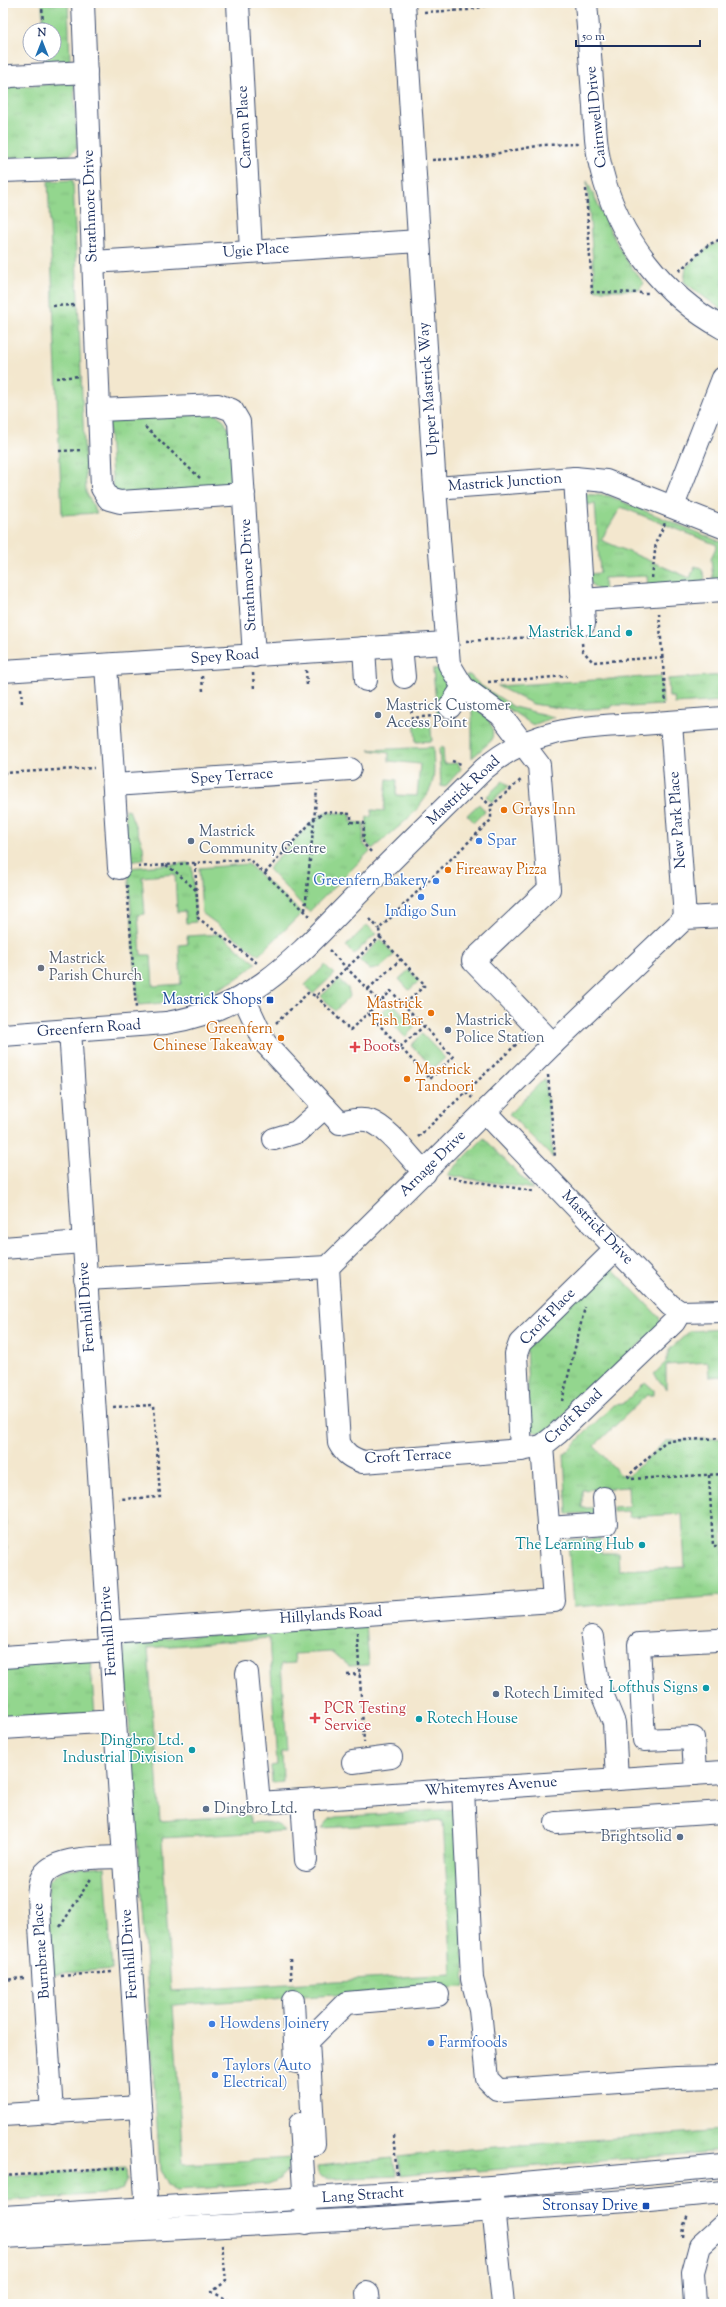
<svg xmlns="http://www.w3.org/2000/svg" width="726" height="2307" font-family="'Sorts Mill Goudy',serif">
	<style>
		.grass { fill: url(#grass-tufts); stroke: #578276 }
		.green { fill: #93d68e; stroke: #578276 }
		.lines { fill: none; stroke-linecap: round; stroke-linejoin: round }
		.minor-casing { stroke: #3b4b6f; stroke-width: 24 }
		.major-casing { stroke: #3b4b6f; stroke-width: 24 }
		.path { stroke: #3b4b6f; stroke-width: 2.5; stroke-dasharray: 3 3; stroke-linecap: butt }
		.minor { stroke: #fff; stroke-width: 22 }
		.major { stroke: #fff; stroke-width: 22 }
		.culture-dot { fill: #0f9aa8; stroke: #fff; stroke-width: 1.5 }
		.service-dot { fill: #5c6f8a; stroke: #fff; stroke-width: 1.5 }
		.food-dot { fill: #e8710a; stroke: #fff; stroke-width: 1.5 }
		.shop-dot { fill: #3f7fe0; stroke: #fff; stroke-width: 1.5 }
		.worship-dot { fill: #6b7280; stroke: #fff; stroke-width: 1.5 }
		.transit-dot { fill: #1a4fb4; stroke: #fff; stroke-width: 1.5 }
		.health-dot { fill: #e0444e; stroke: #fff; stroke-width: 1.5 }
		.labels { text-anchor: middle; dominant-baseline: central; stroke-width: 3; stroke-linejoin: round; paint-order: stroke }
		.street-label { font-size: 15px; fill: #1b2f5e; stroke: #fff }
		.culture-label { font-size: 15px; fill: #0d838f; stroke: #fff; text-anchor: end }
		.service-label { font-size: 15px; fill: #4e5e75; stroke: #fff; text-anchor: start }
		.food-label { font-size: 15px; fill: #c56008; stroke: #fff; text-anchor: start }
		.shop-label { font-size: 15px; fill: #366cbe; stroke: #fff; text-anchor: start }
		.worship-label { font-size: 15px; fill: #5b616d; stroke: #fff; text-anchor: start }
		.transit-label { font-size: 15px; fill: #164399; stroke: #fff; text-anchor: end }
		.health-label { font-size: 15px; fill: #be3a42; stroke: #fff; text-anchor: start }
	</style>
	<defs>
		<pattern id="grass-tufts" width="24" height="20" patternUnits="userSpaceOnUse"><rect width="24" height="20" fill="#93d68e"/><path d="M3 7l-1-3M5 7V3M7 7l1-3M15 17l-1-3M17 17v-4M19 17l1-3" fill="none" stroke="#7eb87d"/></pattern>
	</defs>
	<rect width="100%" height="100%" fill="#fff"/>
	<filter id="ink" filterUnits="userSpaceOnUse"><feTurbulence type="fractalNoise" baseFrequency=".025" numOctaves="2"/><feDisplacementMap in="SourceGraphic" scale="8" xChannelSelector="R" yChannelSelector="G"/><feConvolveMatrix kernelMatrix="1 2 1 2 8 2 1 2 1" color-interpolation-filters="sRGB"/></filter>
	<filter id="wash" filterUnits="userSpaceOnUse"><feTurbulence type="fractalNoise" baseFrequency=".012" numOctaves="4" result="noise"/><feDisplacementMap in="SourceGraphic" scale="16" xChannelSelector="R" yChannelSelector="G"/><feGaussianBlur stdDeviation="0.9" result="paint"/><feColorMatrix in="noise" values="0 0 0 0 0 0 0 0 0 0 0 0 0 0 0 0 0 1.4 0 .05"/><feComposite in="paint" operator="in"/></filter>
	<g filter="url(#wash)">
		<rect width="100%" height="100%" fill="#f3e7ce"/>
		<g class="grass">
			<path d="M42,3H68L70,60L44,61V54H54V30H43Z"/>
			<path d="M74,83L77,148L70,155L3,158V87Z"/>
			<path d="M73,180L86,492L97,513L62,515L48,181Z"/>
			<path d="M587,181C604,216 618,254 644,283L639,290H595Z"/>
			<path d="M723,240V309L722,310L684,282L686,267L709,247Z"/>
			<path d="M214,413L223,419L231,434L234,474L231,482L223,488L122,494L113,491L108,420Z"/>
			<path d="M584,494L609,496L723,543V583L719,584L713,579L711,558L717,545L621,507L601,540L690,578L695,566L701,568L705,577L701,585L648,589L647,576L604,578L605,592C594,589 590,584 587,574L600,573L595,504L583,505Z"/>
			<path d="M440,668L449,693L441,714L437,715L433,669Z"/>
			<path d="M470,675L480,685L514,707L554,717L533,725L474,686L465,676Z"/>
			<path d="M723,675V701L675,704L674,697H669L668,679Z"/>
			<path d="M661,676L663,705L629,707L627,705H613L611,708L572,710L533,704L497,686Z"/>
			<path d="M467,702C481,713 496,719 492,740L472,758V709L459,708Z"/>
			<path d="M430,719L432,741L416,742L414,720Z"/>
			<path d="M433,747C433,759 436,775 431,787C420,813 393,831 372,849L365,841L367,817H371L372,810L384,811L387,779L397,780L396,795L417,796L420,764L389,761V753L369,750Z"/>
			<path d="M443,747L444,764L458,763L461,769L445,787L441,786L439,748Z"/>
			<path d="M503,781L509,786L492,802L486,797Z"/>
			<path d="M479,804L485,811L474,822L467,815Z"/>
			<path d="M125,809L129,810L143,846L144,859L128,861Z"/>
			<path d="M325,812L351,814V822L364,823L363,843L370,851L309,912L268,869L314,819Z"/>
			<path d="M188,863L192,867L196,922L186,923L185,911L177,912L175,874L142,877L145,914L138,915L141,955H151L153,986L181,984L179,945L188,944L187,936L220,934L256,963C221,996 185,1002 138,1005L128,868Z"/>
			<path d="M367,925L376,934L354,954L346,946Z"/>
			<path d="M381,939L394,955L380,968L370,970L359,960Z"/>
			<path d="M325,965L334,974L313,994L305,985Z"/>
			<path d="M409,970L419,981L409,990L399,979Z"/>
			<path d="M339,980L348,988L350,996L335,1011L321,996Z"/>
			<path d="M392,1002L415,1027L405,1037L382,1012Z"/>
			<path d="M422,1034L445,1058L434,1068L411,1045Z"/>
			<path d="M545,1078V1079L553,1158L509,1114Z"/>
			<path d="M484,1138L533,1189L447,1175Z"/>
			<path d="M610,1266L659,1317L661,1324L547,1431L538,1433L530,1430L526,1346Z"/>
			<path d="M723,1329V1376L709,1377L708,1362L666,1365V1389L654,1374L666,1362L669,1350L690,1331Z"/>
			<path d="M645,1382L654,1390V1395H647L594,1446L621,1475L628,1476L666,1441L723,1438V1596L573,1607L568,1540L600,1538L601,1553H618L619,1570L685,1567L682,1514L629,1517L628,1511L613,1512V1507L629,1506L628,1487L582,1490V1508H595V1513L567,1514L564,1454L613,1405L623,1404Z"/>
			<path d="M3,1479L8,1563H3Z"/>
			<path d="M366,1624L369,1665L349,1666L333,1652L294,1654L295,1663L281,1664L287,1750L282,1751L283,1782L272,1783L271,1766L277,1765L269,1638L148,1648L160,1821L250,1815V1823C263,1822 276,1820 285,1831L162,1838L171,1991L452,1974L443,1821L322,1828L330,1819L337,1817L456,1809L465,1987L173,2005L183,2164L292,2158C286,2175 284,2178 268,2184L177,2190L168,2185L160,2169L124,1648L128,1642L134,1640Z"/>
			<path d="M90,1659L95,1714L3,1720V1664Z"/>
			<path d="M105,1866L112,1969L50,1974L48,1882L64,1869Z"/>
			<path d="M723,2130V2151L477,2171L475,2168L400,2176L398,2157L469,2149Z"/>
			<path d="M393,2158L396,2176L330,2179L322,2177L318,2172L317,2166Z"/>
			<path d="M125,2168L126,2181L122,2190L115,2193L3,2201V2176Z"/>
		</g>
		<path class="green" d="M248,864L302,913L259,955L202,913L199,868Z"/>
	</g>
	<g filter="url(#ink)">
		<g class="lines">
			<defs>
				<g id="minor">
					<path d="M83,3L99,410"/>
					<path d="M238,3L251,251"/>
					<path d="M404,3L435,488L449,664L463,687L501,715L539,765L549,889L473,961L553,1044"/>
					<path d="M586,3C589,37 591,72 594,106C595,128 596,151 602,172C618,237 664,296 723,328"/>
					<path d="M3,78L11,76L86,72"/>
					<path d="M3,171L90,168"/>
					<path d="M93,262L419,241"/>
					<path d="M575,478L584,624"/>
					<path d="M435,488L575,478L606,481L723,527"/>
					<path d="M244,494L120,502L109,499L102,488L99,410L218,405L232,410L239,422L254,656"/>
					<path d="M673,506L723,378"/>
					<path d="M582,600L723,590"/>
					<path d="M401,646L404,677"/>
					<path d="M364,648L366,680"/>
					<path d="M106,665L119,868"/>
					<path d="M3,671L446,643"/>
					<path d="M450,707L463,687"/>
					<path d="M671,722L685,918"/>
					<path d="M114,785L350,769"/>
					<path d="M243,996L265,1043L340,1123C349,1121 360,1118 370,1121C389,1128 410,1158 425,1173"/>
					<path d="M70,1030L148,2228"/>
					<path d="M3,1035L166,1023C261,1008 306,945 370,882C407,844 446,807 484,769C531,728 581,727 641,724C668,722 696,720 723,718"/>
					<path d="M485,1112L670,1305L680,1312L723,1311"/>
					<path d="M274,1139L297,1132L325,1107"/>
					<path d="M3,1248L83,1242"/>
					<path d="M328,1267L339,1443C345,1454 351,1458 363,1462L521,1450L542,1446"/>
					<path d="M85,1279L328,1267L553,1044L685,918L723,916"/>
					<path d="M521,1450L516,1354L520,1343L616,1249"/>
					<path d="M548,1528L606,1524L604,1498"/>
					<path d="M109,1632L554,1601L542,1446L557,1434L674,1322L680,1312"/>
					<path d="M592,1637L598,1684L614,1723L617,1779"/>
					<path d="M3,1657L110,1650"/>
					<path d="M247,1673L259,1803L723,1772"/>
					<path d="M3,1728L115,1721"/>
					<path d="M353,1762L391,1757"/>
					<path d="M695,1774L693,1738L644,1740L639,1644L717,1640"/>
					<path d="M463,1789L472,1979L480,2010L487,2079L497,2089L503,2090L677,2078L723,2077"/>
					<path d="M302,1800L306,1860"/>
					<path d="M556,1823L723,1812"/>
					<path d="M293,2001L296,2062"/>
					<path d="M52,2113L38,1895C39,1890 39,1884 41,1879C52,1855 100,1858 123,1857"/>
					<path d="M3,2115L140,2107"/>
					<path d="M300,2124L306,2223"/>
					<path d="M314,2144L308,2041L346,2003L438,1995"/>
					<path d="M491,2187L503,2304"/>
					<path d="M367,2293L368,2304"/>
					<path d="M695,2304L693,2272L700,2246L723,2225"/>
				</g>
				<g id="major">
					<path d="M3,2217L491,2187L723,2166"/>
					<path d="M3,2237L364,2219L628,2201L723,2192"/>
				</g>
			</defs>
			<use href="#minor" class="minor-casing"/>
			<use href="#major" class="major-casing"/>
			<g class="path">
				<path d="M42,3L43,30"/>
				<path d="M424,12L468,10L497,3"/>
				<path d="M432,160L473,158L542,145L578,144"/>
				<path d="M586,189L592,292L648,293"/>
				<path d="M679,271L708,245L723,238"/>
				<path d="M53,306L75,305"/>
				<path d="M56,378L80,376"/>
				<path d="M145,427L200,478"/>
				<path d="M59,451L83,450"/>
				<path d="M652,578L656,542L665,523"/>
				<path d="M659,613L666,703"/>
				<path d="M466,641L569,635"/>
				<path d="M582,643L583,651L593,662L663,657"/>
				<path d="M306,670L307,686"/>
				<path d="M253,673L254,689"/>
				<path d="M202,676L203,691"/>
				<path d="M488,682L567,676"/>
				<path d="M21,688L22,704"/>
				<path d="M411,704L412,718L434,716"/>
				<path d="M452,761L461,764"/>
				<path d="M3,773L94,768"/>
				<path d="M481,797L491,806"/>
				<path d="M195,863L198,918L257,963"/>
				<path d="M166,865L176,872L197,891"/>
				<path d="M138,867L249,859L310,916"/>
				<path d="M265,873L314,819L325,812L351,814V822L364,823L363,843L372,853"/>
				<path d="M127,885L136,1008"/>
				<path d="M305,910L317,790"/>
				<path d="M370,919L379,929"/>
				<path d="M380,937L425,985L404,1005"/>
				<path d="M329,950L380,1002L368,1013L430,1079L453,1057L391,991L380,1002"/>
				<path d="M368,989L401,959"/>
				<path d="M316,996L350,1030L368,1013"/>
				<path d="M276,1023L308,993L316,996L380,937L379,929L491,820V806L522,779"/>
				<path d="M400,1047L424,1026"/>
				<path d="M548,1075L555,1158"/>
				<path d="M462,1088L472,1098"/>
				<path d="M418,1137L522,1039"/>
				<path d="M447,1177L533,1191"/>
				<path d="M562,1401L585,1307"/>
				<path d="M113,1407L154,1405L160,1497L119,1499"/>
				<path d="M723,1438L666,1441L628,1476L631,1479L723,1474"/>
				<path d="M709,1475L713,1546H723"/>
				<path d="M357,1633L364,1742"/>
				<path d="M347,1675L360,1674"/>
				<path d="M60,1927L92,1877"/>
				<path d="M290,1959L292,1983"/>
				<path d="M61,1976L112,1972"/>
				<path d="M3,1980L24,1978"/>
				<path d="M393,2135L397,2174"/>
				<path d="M3,2176L125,2168"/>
				<path d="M683,2237L684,2225L688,2215"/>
				<path d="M222,2244L226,2281L212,2292L236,2304"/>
			</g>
			<use href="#minor" class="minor"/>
			<use href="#major" class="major"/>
		</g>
	</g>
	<g class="culture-dot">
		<circle cx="629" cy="633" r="4"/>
		<circle cx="642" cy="1545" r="4"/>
		<circle cx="706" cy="1688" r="4"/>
		<circle cx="419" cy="1719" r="4"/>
		<circle cx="192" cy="1750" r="4"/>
	</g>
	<g class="service-dot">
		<circle cx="378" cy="715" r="4"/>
		<circle cx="191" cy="841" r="4"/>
		<circle cx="448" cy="1030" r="4"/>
		<circle cx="496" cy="1694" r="4"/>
		<circle cx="206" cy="1809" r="4"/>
		<circle cx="680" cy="1837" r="4"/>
	</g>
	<g class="food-dot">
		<circle cx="504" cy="810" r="4"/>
		<circle cx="448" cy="870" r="4"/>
		<circle cx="431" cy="1013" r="4"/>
		<circle cx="281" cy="1038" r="4"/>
		<circle cx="407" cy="1079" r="4"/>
	</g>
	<g class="shop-dot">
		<circle cx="479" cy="841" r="4"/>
		<circle cx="436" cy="881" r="4"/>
		<circle cx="421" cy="897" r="4"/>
		<circle cx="212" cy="2024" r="4"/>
		<circle cx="431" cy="2043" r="4"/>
		<circle cx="215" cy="2075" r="4"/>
	</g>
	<circle class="worship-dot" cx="41" cy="968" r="4"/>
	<g class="transit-dot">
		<rect x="266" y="996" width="8" height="8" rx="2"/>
		<rect x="642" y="2202" width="8" height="8" rx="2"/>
	</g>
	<g class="health-dot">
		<path d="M353 1041h4v4h4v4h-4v4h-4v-4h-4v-4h4z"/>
		<path d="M313 1712h4v4h4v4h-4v4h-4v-4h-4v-4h4z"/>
	</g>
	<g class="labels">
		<g class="street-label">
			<text transform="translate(597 117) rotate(-96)">Cairnwell Drive</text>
			<text transform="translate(245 127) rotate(-93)">Carron Place</text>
			<text transform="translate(91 206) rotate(-92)">Strathmore Drive</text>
			<text transform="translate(256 251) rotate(-4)">Ugie Place</text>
			<text transform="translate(429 389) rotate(-94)">Upper Mastrick Way</text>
			<text transform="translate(505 483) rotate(-4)">Mastrick Junction</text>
			<text transform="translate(249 575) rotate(-93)">Strathmore Drive</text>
			<text transform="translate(225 657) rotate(-4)">Spey Road</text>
			<text transform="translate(232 777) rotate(-4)">Spey Terrace</text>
			<text transform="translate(464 791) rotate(-43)">Mastrick Road</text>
			<text transform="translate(678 820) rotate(-94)">New Park Place</text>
			<text transform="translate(89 1029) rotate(-4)">Greenfern Road</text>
			<text transform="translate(433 1164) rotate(-45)">Arnage Drive</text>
			<text transform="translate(597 1228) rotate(46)">Mastrick Drive</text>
			<text transform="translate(87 1307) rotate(-94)">Fernhill Drive</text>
			<text transform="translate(548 1317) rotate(-46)">Croft Place</text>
			<text transform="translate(574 1417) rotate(-43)">Croft Road</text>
			<text transform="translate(408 1457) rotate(-3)">Croft Terrace</text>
			<text transform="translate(331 1616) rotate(-4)">Hillylands Road</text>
			<text transform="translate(109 1631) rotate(-94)">Fernhill Drive</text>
			<text transform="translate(491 1787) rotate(-4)">Whitemyres Avenue</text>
			<text transform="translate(42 1951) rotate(-94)">Burnbrae Place</text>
			<text transform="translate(130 1954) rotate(-94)">Fernhill Drive</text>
			<text transform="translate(363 2196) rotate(-4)">Lang Stracht</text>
		</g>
		<g class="culture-label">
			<text x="621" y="633">Mastrick Land</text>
			<text x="634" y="1545">The Learning Hub</text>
			<text x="698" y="1688">Lofthus Signs</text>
			<text x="427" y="1719" text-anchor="start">Rotech House</text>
			<text x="184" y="1741">Dingbro Ltd.<tspan x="184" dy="17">Industrial Division</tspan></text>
		</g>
		<g class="service-label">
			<text x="386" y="706">Mastrick Customer<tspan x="386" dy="17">Access Point</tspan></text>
			<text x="199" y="832">Mastrick<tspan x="199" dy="17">Community Centre</tspan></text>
			<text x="456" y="1021">Mastrick<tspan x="456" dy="17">Police Station</tspan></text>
			<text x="504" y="1694">Rotech Limited</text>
			<text x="214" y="1809">Dingbro Ltd.</text>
			<text x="672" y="1837" text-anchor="end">Brightsolid</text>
		</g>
		<g class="food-label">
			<text x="512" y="810">Grays Inn</text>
			<text x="456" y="870">Fireaway Pizza</text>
			<text x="423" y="1004" text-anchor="end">Mastrick<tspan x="423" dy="17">Fish Bar</tspan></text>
			<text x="273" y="1029" text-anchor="end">Greenfern<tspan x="273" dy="17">Chinese Takeaway</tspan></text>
			<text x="415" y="1070">Mastrick<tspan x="415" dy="17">Tandoori</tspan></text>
		</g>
		<g class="shop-label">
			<text x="487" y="841">Spar</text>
			<text x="428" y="881" text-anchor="end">Greenfern Bakery</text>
			<text x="421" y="912" text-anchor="middle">Indigo Sun</text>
			<text x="220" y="2024">Howdens Joinery</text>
			<text x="439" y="2043">Farmfoods</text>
			<text x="223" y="2066">Taylors (Auto<tspan x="223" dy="17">Electrical)</tspan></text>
		</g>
		<g class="worship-label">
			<text x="49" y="959">Mastrick<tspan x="49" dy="17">Parish Church</tspan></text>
		</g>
		<g class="transit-label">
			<text x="262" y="1000">Mastrick Shops</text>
			<text x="638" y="2206">Stronsay Drive</text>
		</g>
		<g class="health-label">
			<text x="363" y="1047">Boots</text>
			<text x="324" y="1709">PCR Testing<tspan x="324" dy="17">Service</tspan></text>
		</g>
	</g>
	<rect width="726" height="2307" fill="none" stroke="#fff" stroke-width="16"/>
	<g transform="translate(42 42)"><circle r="19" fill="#ffffff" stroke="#a4acbf"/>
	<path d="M0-3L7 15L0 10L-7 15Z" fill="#1f6fb2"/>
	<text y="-6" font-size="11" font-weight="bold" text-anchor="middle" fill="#1b2f5e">N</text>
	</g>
	<path d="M576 40v6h124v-6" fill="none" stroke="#1b2f5e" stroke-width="2"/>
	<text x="582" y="40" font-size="12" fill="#1b2f5e" stroke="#ffffff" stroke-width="3" paint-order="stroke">50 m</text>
</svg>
